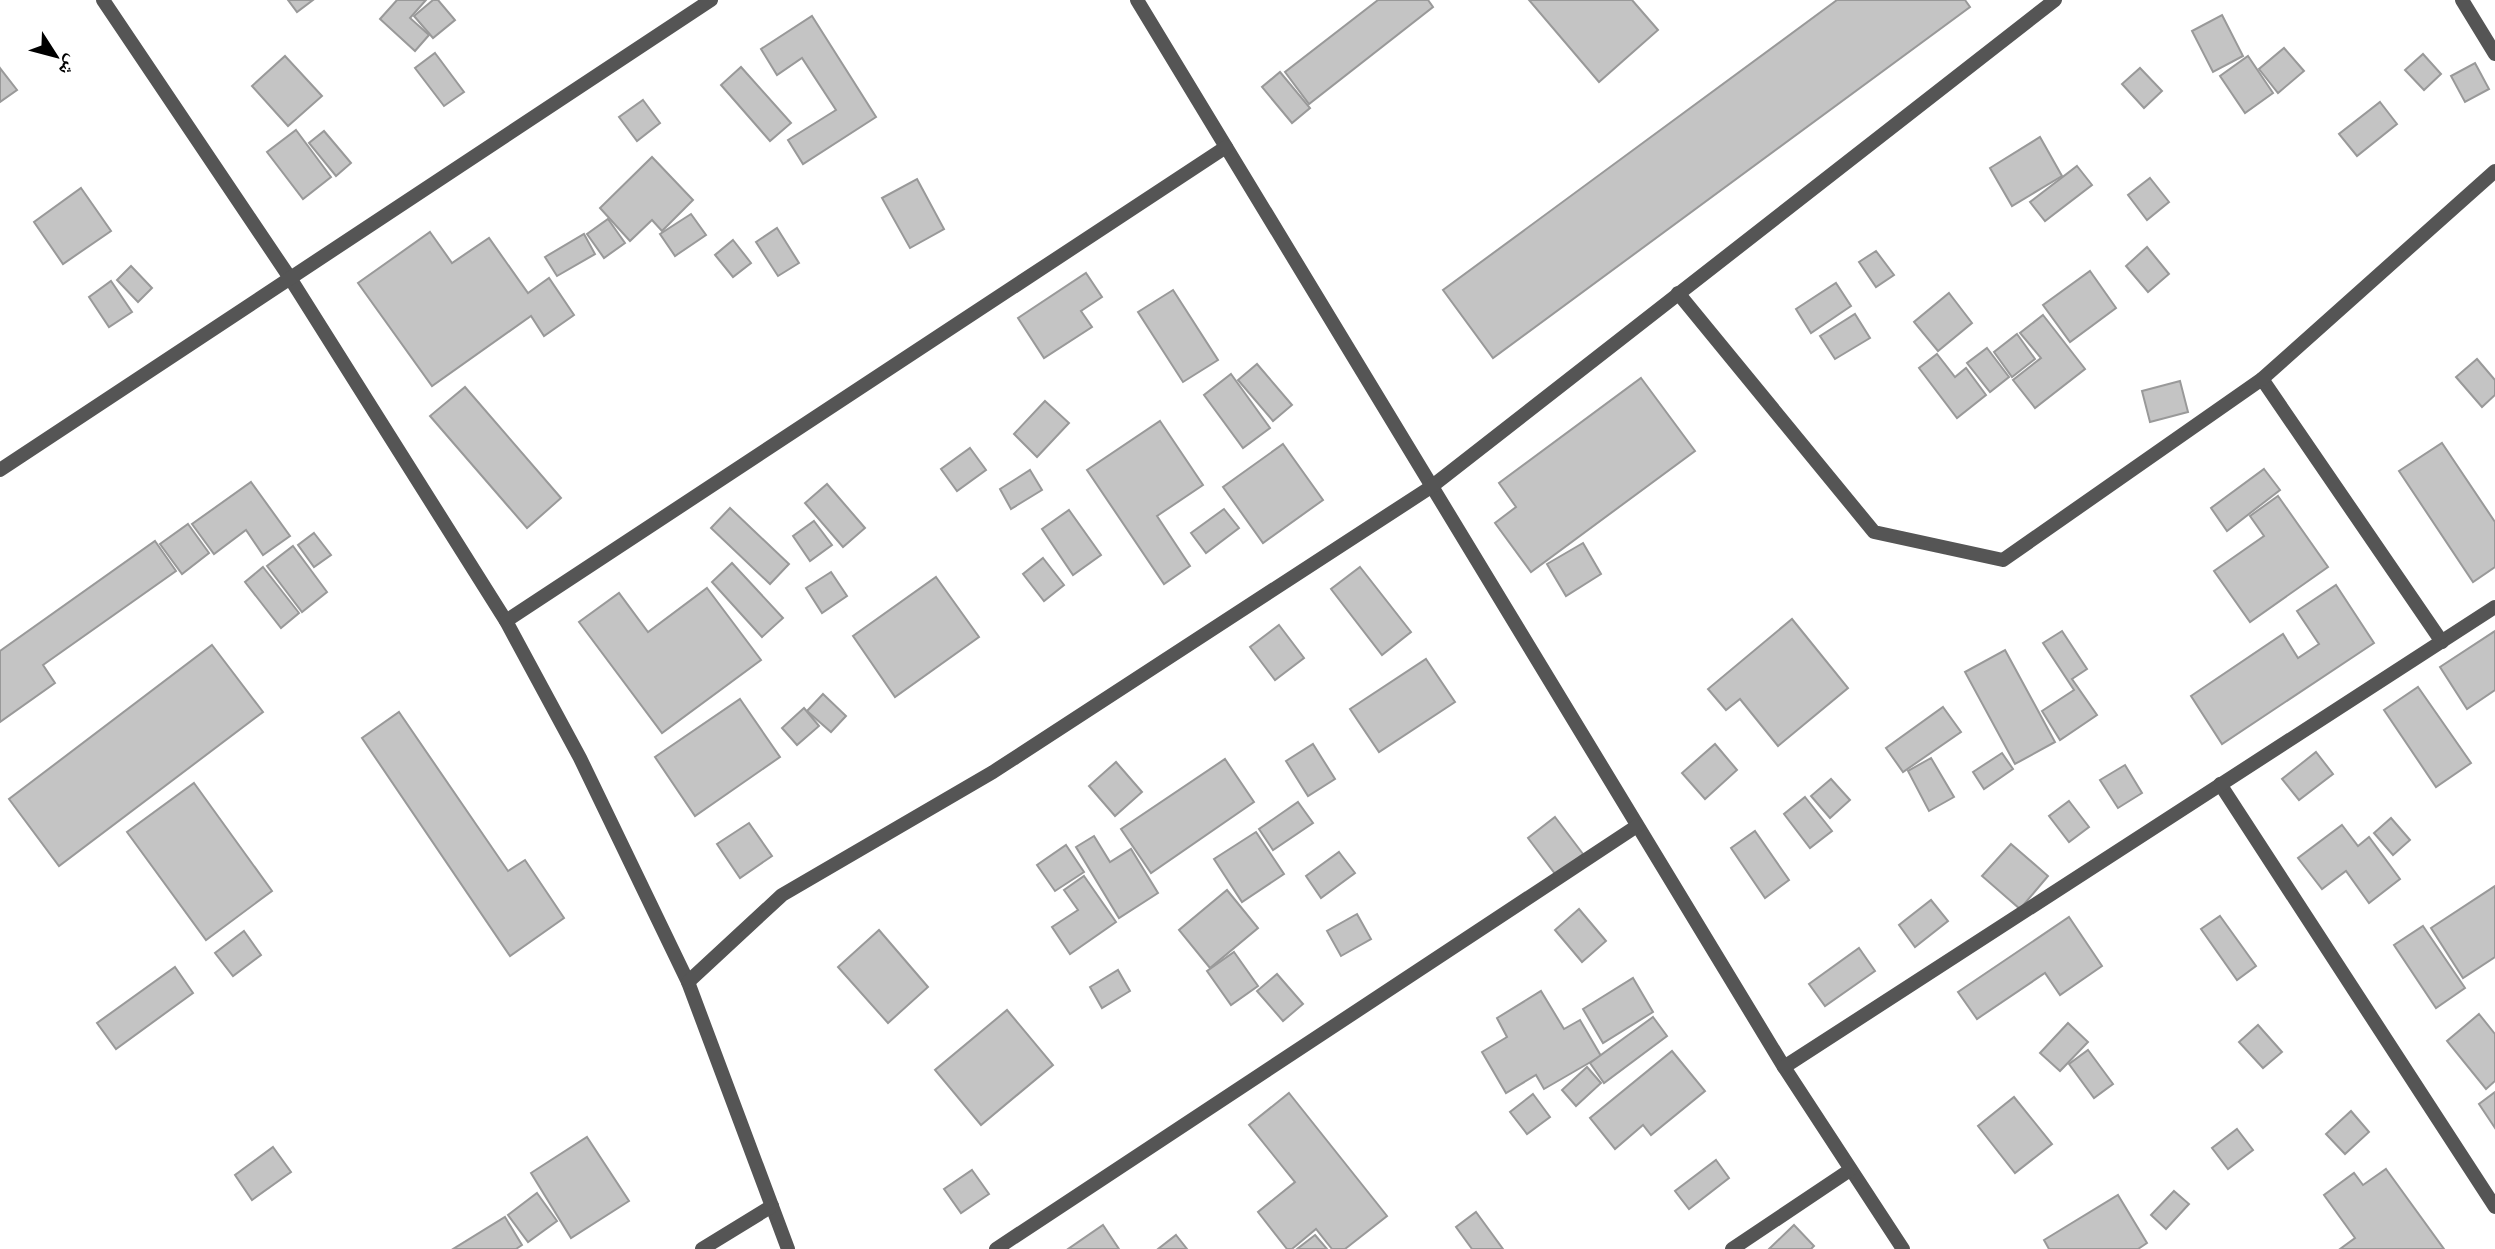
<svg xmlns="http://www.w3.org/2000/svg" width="2495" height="1249" font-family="Karla,'Noto Naskh Arabic',sans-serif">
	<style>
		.building { fill: #c4c4c4; stroke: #999; stroke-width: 2 }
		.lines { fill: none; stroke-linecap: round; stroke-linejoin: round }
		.street { stroke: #555; stroke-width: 14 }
	</style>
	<rect width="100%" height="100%" fill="#fff"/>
	<g class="building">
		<path d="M288,0H313L297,12Z"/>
		<path d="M397,0H426L410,18L429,35L415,51L380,19Z"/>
		<path d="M433,0H438L455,20L433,38L414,16Z"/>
		<path d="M1378,0H1428L1433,7L1309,104L1285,72Z"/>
		<path d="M1529,0H1632L1658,30L1599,82Z"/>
		<path d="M1837,0H1965L1970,7L1493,358L1443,290Z"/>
		<path d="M2222,15L2243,56L2213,72L2192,31Z"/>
		<path d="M812,16L876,117L803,164L788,140L836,110L802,58L777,75L761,49Z"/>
		<path d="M2284,48L2304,71L2278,93L2259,69Z"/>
		<path d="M435,53L464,92L444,106L415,68Z"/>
		<path d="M2423,54L2441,74L2424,90L2405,70Z"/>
		<path d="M285,56L322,96L288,126L252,86Z"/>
		<path d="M2248,56L2273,93L2245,113L2220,76Z"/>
		<path d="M2475,63L2489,89L2465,102L2451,76Z"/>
		<path d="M741,67L791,123L770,141L721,85Z"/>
		<path d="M0,68L17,90L0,102Z"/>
		<path d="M2140,68L2162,91L2144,108L2122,84Z"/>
		<path d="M1280,72L1310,108L1292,123L1262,87Z"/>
		<path d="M643,100L660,123L637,141L619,117Z"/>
		<path d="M2380,102L2397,124L2357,156L2339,134Z"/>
		<path d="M296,130L331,177L303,199L267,152Z"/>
		<path d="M324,131L351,163L336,176L309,143Z"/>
		<path d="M2040,137L2062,176L2012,206L1990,168Z"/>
		<path d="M652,157L693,200L662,231L652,220L630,241L600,208Z"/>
		<path d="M2077,166L2092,185L2045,221L2030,202Z"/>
		<path d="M2150,178L2169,202L2147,220L2128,195Z"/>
		<path d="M917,179L944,229L910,248L882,198Z"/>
		<path d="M81,188L111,231L63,264L34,222Z"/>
		<path d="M691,214L706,235L675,256L660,234Z"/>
		<path d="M608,219L625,243L604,258L587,234Z"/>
		<path d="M777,228L799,263L778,276L756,242Z"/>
		<path d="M430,232L452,263L489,238L528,293L549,278L574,315L544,336L531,316L432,386L358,283Z"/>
		<path d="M584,234L595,254L557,276L545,257Z"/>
		<path d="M733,240L751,263L733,277L715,255Z"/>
		<path d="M2147,247L2169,274L2148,292L2126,266Z"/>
		<path d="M1876,251L1894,275L1876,287L1859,262Z"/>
		<path d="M131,266L152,288L138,302L117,280Z"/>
		<path d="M2090,271L2116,308L2070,342L2043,305Z"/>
		<path d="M1086,273L1102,297L1081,311L1092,327L1044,358L1018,318Z"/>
		<path d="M111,281L132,312L109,327L89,297Z"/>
		<path d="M1836,283L1851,306L1811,333L1796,309Z"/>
		<path d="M1173,290L1218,360L1183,382L1138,312Z"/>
		<path d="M1949,293L1972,323L1938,351L1914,322Z"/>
		<path d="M1855,314L1870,338L1835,359L1820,336Z"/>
		<path d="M2043,315L2085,369L2035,408L2013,380L2041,358L2020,333Z"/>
		<path d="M2017,334L2035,359L2012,377L1994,352Z"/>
		<path d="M1987,348L2009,377L1990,392L1967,363Z"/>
		<path d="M1937,354L1955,377L1966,368L1986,395L1957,418L1919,368Z"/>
		<path d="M2477,359L2495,380V395L2482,407L2456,377Z"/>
		<path d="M1257,364L1292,405L1273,421L1238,380Z"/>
		<path d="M1231,374L1270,428L1243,448L1204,395Z"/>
		<path d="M1641,378L1695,451L1531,572L1495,523L1516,507L1499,483Z"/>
		<path d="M2180,381L2188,412L2150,422L2142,391Z"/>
		<path d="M465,387L561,498L527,528L430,416Z"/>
		<path d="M1045,401L1069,423L1037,457L1014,434Z"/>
		<path d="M1160,421L1203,485L1157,516L1190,566L1164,584L1087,470Z"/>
		<path d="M2442,443L2495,522V567L2473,582L2399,471Z"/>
		<path d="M1283,444L1323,500L1263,543L1223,487Z"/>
		<path d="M970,448L986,470L957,491L941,469Z"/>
		<path d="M2264,469L2280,490L2227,531L2211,508Z"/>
		<path d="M1030,470L1042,490L1011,509L1000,489Z"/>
		<path d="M251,482L290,536L263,555L246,530L214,554L192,524Z"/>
		<path d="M827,484L865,528L843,547L805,503Z"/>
		<path d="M2278,496L2328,567L2250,622L2214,571L2264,536L2250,516Z"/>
		<path d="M730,508L789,564L770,584L711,528Z"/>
		<path d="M1224,509L1239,528L1206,553L1191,533Z"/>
		<path d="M1069,510L1101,555L1073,575L1042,529Z"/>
		<path d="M814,521L832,545L810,561L793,536Z"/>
		<path d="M188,524L209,553L182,574L160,544Z"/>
		<path d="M314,533L331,555L314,567L298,545Z"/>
		<path d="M155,541L176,571L43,665L55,683L0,722V651Z"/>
		<path d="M1583,543L1601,574L1566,596L1547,564Z"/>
		<path d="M293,546L327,592L302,612L267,566Z"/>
		<path d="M1043,558L1064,585L1044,601L1023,574Z"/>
		<path d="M732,563L783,618L762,637L712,582Z"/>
		<path d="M263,567L299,613L281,628L245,582Z"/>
		<path d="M1360,567L1411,632L1382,655L1331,589Z"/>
		<path d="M831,572L847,596L822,613L806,588Z"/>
		<path d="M936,577L979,637L895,697L853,636Z"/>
		<path d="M2336,585L2374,643L2222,744L2191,696L2283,634L2298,658L2319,644L2297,611Z"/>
		<path d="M707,588L761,660L662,733L579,622L619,593L648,632Z"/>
		<path d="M1792,619L1848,688L1778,746L1740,699L1726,710L1708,689Z"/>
		<path d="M1279,625L1304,658L1275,680L1250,647Z"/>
		<path d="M2062,631L2087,669L2072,679L2097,715L2060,740L2042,711L2074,690L2043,643Z"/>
		<path d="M2495,631V690L2467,709L2440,667Z"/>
		<path d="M212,645L263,712L59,866L9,799Z"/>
		<path d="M2005,650L2055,742L2015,764L1965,672Z"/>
		<path d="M1426,659L1455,702L1379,752L1350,709Z"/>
		<path d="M2418,687L2471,763L2436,787L2384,710Z"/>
		<path d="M823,694L846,716L831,732L807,711Z"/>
		<path d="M740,699L780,757L695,816L655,757Z"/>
		<path d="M1943,707L1961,732L1903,772L1886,748Z"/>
		<path d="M804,708L819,726L797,745L782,728Z"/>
		<path d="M399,712L508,871L525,860L564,918L510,956L362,738Z"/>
		<path d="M1313,744L1335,779L1308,796L1286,761Z"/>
		<path d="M1715,744L1737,770L1705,799L1682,773Z"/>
		<path d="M2316,752L2333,774L2299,800L2282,779Z"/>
		<path d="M2002,753L2013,769L1984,789L1973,772Z"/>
		<path d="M1931,758L1954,797L1929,811L1908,771Z"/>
		<path d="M1225,759L1254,802L1151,873L1121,829Z"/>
		<path d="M1116,762L1142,792L1115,816L1089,786Z"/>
		<path d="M2125,765L2142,793L2118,808L2100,780Z"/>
		<path d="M1831,779L1850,800L1830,818L1811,796Z"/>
		<path d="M194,783L272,891L206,940L127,832Z"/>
		<path d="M1805,797L1832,831L1810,848L1784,814Z"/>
		<path d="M2069,801L2089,827L2069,842L2049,816Z"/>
		<path d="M1298,802L1313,823L1273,850L1259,829Z"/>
		<path d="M1555,817L1583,854L1556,875L1528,838Z"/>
		<path d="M2391,818L2410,840L2393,855L2374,833Z"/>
		<path d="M749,823L772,856L740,878L717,844Z"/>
		<path d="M2342,825L2358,846L2369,837L2400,879L2369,903L2346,871L2322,889L2298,858Z"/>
		<path d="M1755,831L1789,880L1765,898L1731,848Z"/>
		<path d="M1256,832L1284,874L1242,902L1214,859Z"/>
		<path d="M1094,836L1110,862L1131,849L1158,893L1119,918L1076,847Z"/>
		<path d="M2011,844L2048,876L2020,909L1982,876Z"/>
		<path d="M1066,845L1084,872L1055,891L1037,865Z"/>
		<path d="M1339,852L1355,873L1321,898L1306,876Z"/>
		<path d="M1084,876L1116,922L1070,954L1052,927L1078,910L1064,890Z"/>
		<path d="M2495,886V957L2463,978L2431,928Z"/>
		<path d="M1227,890L1258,928L1210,968L1179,930Z"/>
		<path d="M1931,900L1948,921L1915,947L1899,925Z"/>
		<path d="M1579,909L1606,941L1582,962L1555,930Z"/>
		<path d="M1357,914L1371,939L1341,956L1327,931Z"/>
		<path d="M2220,916L2256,966L2237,980L2201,929Z"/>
		<path d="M2069,917L2102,966L2060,995L2045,973L1977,1019L1958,992Z"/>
		<path d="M2423,926L2465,988L2436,1008L2394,945Z"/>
		<path d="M879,930L928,987L888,1023L838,967Z"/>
		<path d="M244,931L261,955L233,976L215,953Z"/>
		<path d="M1859,948L1875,971L1825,1006L1809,984Z"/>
		<path d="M1234,952L1258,986L1231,1005L1207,971Z"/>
		<path d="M175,967L193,993L116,1049L97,1023Z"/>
		<path d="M1118,970L1130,991L1102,1008L1090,987Z"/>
		<path d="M1277,974L1303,1004L1283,1021L1257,991Z"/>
		<path d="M1633,978L1653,1012L1603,1043L1583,1009Z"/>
		<path d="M1541,991L1564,1029L1580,1020L1601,1056L1544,1089L1536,1075L1506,1093L1482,1052L1507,1037L1497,1018Z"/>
		<path d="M1007,1010L1053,1065L981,1125L935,1070Z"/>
		<path d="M2479,1014L2495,1034V1081L2486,1089L2447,1041Z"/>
		<path d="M1653,1017L1667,1036L1604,1083L1590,1063Z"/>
		<path d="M2068,1023L2088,1042L2060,1071L2040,1053Z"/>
		<path d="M2258,1025L2282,1052L2263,1068L2239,1042Z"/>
		<path d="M2088,1050L2113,1084L2094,1098L2069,1064Z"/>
		<path d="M1672,1051L1705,1091L1651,1135L1643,1125L1615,1149L1590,1118Z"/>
		<path d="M1587,1067L1601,1083L1576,1106L1562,1090Z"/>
		<path d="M2495,1092V1128L2479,1104Z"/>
		<path d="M1289,1093L1387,1216L1345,1249H1332L1316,1229L1292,1249H1287L1258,1212L1295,1182L1249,1125Z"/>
		<path d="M1533,1094L1550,1117L1527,1134L1510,1112Z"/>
		<path d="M2014,1097L2052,1144L2015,1173L1978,1126Z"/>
		<path d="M2351,1111L2369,1132L2345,1154L2326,1134Z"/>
		<path d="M2237,1129L2253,1150L2228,1169L2212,1148Z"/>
		<path d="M587,1137L629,1201L571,1238L531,1173Z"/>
		<path d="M273,1147L291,1172L252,1200L235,1175Z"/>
		<path d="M1716,1160L1729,1178L1689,1209L1675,1191Z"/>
		<path d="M2386,1169L2444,1249H2340L2355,1238L2324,1195L2354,1173L2363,1185Z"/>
		<path d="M972,1170L989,1194L961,1213L944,1189Z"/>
		<path d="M2174,1191L2189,1204L2166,1229L2151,1215Z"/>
		<path d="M537,1193L557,1221L528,1242L508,1215Z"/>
		<path d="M2118,1195L2147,1243L2138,1249H2049L2044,1240Z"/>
		<path d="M1476,1212L1503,1249H1472L1456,1227Z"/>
		<path d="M505,1217L522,1245L516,1249H453Z"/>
		<path d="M1103,1225L1119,1249H1068Z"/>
		<path d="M1794,1225L1814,1246L1811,1249H1769Z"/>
		<path d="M1176,1235L1187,1249H1158Z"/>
		<path d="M1315,1235L1327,1249H1297Z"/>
	</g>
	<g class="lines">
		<g class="street">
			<path d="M103,0L290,278L506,621L580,758L688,982L788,1249"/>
			<path d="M1137,0L1784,1067L1903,1249"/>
			<path d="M2462,0L2495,54"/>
			<path d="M1678,293L1874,532L2003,560L2262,379L2442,642"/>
			<path d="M2262,379L2495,171"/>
			<path d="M0,470L711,0"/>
			<path d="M506,621L1226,147"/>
			<path d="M2220,784L2495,1207"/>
			<path d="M688,982L782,895L993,772L1431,487L2055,0"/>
			<path d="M1784,1067L2495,607"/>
			<path d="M702,1249L772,1206"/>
			<path d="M996,1249L1637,826"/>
			<path d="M1732,1249L1850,1170"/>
		</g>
	</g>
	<g transform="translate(56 56) rotate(126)" stroke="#ffffff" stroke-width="5" paint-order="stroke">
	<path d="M0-5L12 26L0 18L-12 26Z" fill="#000000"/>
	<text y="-10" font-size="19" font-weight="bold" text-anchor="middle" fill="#000000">ش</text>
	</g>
</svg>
